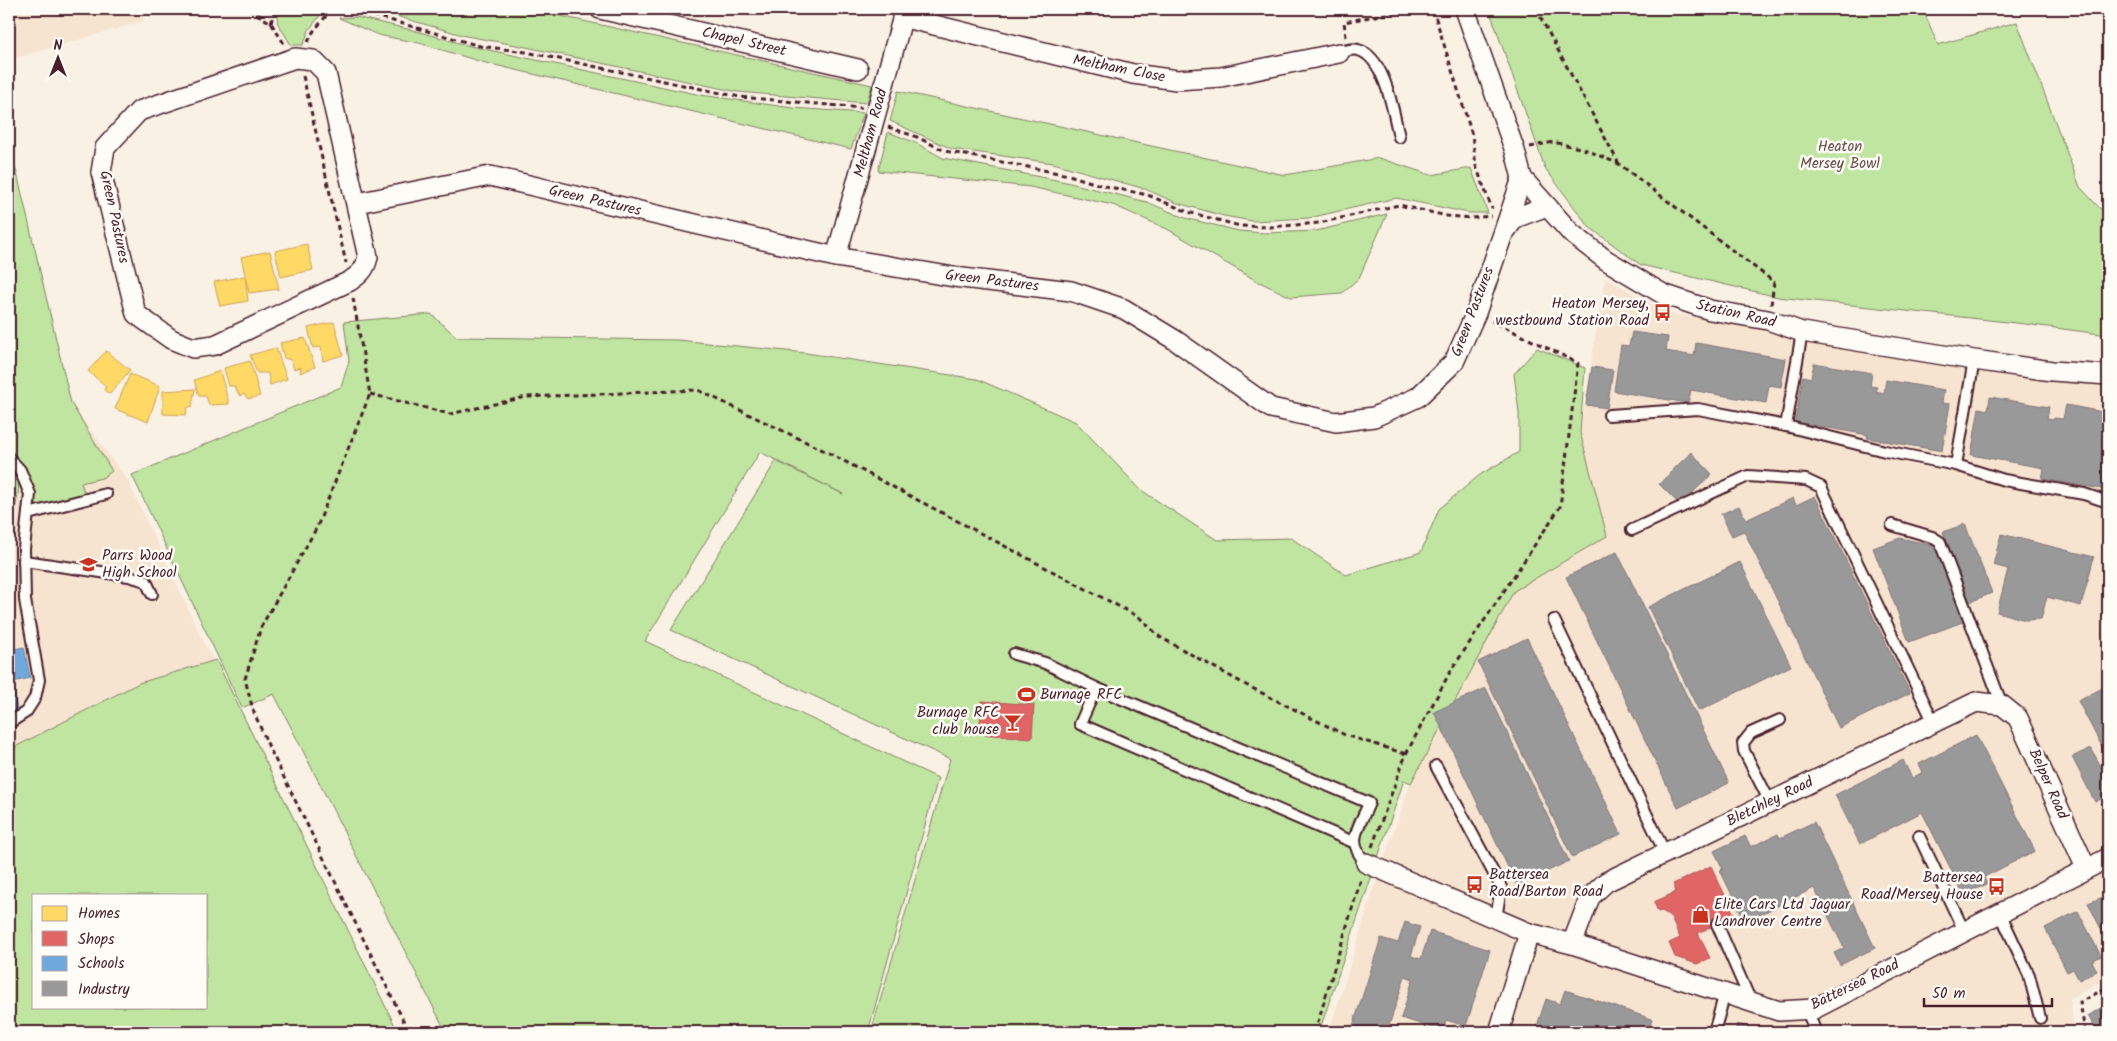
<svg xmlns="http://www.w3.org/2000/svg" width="2117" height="1041" font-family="Kalam,sans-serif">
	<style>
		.built { fill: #f6e4d0; fill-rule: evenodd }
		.green { fill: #bfe5a0; stroke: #848266; fill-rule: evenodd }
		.homes { fill: #ffd966; stroke: #c9a154 }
		.shops { fill: #e06666; stroke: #b35154 }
		.schools { fill: #6fa8dc; stroke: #647fa7 }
		.industry { fill: #999; stroke: #817478 }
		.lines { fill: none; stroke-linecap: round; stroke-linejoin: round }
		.service-casing { stroke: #4a1f2b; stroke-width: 14 }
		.minor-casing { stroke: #4a1f2b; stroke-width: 22 }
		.path { stroke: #4a1f2b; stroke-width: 3; stroke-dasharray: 5 4; stroke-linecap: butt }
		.service { stroke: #fdfcf7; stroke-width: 10 }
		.minor { stroke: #fdfcf7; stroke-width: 19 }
		.labels { text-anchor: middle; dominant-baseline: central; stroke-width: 5; stroke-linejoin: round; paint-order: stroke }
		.street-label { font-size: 15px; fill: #4a1f2b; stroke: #fdfcf7 }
		.park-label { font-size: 15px; fill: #675048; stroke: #fdfcf7 }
		.poi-label { font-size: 15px; fill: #4a1f2b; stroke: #fdfcf7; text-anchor: start }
	</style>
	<rect width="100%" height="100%" fill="#faf1e5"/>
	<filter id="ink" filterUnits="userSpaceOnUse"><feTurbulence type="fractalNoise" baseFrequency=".02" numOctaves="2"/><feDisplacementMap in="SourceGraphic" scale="10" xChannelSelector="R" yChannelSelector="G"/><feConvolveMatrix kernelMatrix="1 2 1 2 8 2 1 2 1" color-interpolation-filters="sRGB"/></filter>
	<g filter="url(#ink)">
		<g class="built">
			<path d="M9,9H141L144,21L9,60Z"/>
			<path d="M9,151L17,173L71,403L127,479L208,651L220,668L398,1032H9ZM34,895H206V1007H34Z"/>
			<path d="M1605,277L1666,313L2035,371L2108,376V978L2070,998L2074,1032H1329L1373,891L1436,710L1514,591L1607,536L1580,432Z"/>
		</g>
		<g class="green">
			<path d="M280,9H320L321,14L309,30L303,45H291L277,22Z"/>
			<path d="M371,9H529L872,85L867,103L738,92L521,46L466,36Z"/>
			<path d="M1489,9H1906L1925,14L1938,45L2017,22L2080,187L2108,217V335L2025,324L1778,297L1641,265L1589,227L1545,168Z"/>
			<path d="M356,17L416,31L470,46L701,95L793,108L864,113L851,149L482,62L419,43L378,35L339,18Z"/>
			<path d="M898,91L1285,175L1379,158L1431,175L1471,168L1488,213H1469L1396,198L1309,218L1252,221L1224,216L1177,203L1145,189L1053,163L952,149L890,121Z"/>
			<path d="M888,132L916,143L943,158L1066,182L1147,202L1185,218L1239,231L1264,233L1316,231L1387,214L1359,278L1342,293L1291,297L1257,281L1167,229L1113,205L1030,187L878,171Z"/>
			<path d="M9,151L17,173L71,403L112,471L102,478L81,483L85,494L32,507C34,482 27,469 9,451Z"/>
			<path d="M431,314L457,337L678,340L806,353L977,379L1076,422L1141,490L1217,540L1291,538L1346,575L1421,552L1439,509L1481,474L1519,452V413L1514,374L1537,348L1585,368L1580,432L1607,536L1514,591L1411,783L1404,780L1319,1032H871L950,759L671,630L776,461L843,494L760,452L645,641L938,778L868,1032H446L274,694L242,708L132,475L341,387L349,361L344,322Z"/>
			<path d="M9,467C24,482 18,496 13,515H9Z"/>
			<path d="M216,660L398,1032H9V750L139,683ZM34,895H206V1007H34Z"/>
		</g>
		<g class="homes">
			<path d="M307,244L313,270L281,277L275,251Z"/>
			<path d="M270,251L279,289L249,293L241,257Z"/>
			<path d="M245,276L248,301L220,306L214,282Z"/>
			<path d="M334,322L343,355L323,361L321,347L313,348L308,328Z"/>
			<path d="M305,338L315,367L300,373L301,367L294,369L291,360L284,358L280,343Z"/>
			<path d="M276,348L287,379L270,385L268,373H257L250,355Z"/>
			<path d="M106,351L130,370L110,394L104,390L106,386L88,371Z"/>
			<path d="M250,361L260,396L248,399L244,394L240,396L234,386H229L224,368Z"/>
			<path d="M220,371L229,404L209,405L206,396H199L194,380Z"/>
			<path d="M130,374L160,386L148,422L115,409Z"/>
			<path d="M195,389L192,406L187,408L186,415L163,414V391Z"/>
		</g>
		<g class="shops">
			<path d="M982,701L1034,705L1032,738L979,734Z"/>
			<path d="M1711,866L1735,916L1698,933L1710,958L1697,964L1675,957L1669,943L1680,938L1670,916L1662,911L1658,912L1654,902L1676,892L1673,884Z"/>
		</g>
		<path class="schools" d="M24,647L30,678L13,682L17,711L9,713V650Z"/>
		<g class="industry">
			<path d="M1632,332L1668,337L1666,351L1694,356L1696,343L1786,359L1781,387L1769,385L1766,403L1691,390L1688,403L1614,391L1621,345L1629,346Z"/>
			<path d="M1814,363L1872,373L1870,386L1877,387L1876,391L1884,393L1886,380L1944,390L1942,403L1950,404L1942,451L1867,438L1868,435L1795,422L1803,376L1811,378Z"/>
			<path d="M1592,367L1613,370L1607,408L1586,405Z"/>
			<path d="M1990,397L2049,407L2047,419L2054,420V418L2063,419L2066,405L2108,413V490L2042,479L2044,468L1971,455L1979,408L1988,410Z"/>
			<path d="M1691,452L1712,474L1680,505L1659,484Z"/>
			<path d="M1815,496L1910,693L1839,728L1744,531L1732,536L1721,514L1739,506L1746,520L1793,498L1796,505Z"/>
			<path d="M1965,524L1992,593L1970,602L1943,532Z"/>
			<path d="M2001,534L2094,557L2081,606L2047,597L2041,619L2026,620L1997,612L2008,569L1993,565Z"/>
			<path d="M1900,538L1936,546L1965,621L1909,642L1873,548Z"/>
			<path d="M1617,552L1729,783L1678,808L1566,577Z"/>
			<path d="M1740,562L1791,666L1699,711L1648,607Z"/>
			<path d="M1527,638L1621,834L1572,857L1478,662Z"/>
			<path d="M2108,685V758L2078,701Z"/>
			<path d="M1486,688L1569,861L1517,886L1434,712Z"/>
			<path d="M1976,735L2035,851L1984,877L1987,884L1964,895L1922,812L1860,844L1835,795L1903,760L1912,778L1923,772L1919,764Z"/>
			<path d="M2091,748L2105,774L2108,773V795L2095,802L2072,757Z"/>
			<path d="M1814,822L1875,948L1840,965L1834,953L1844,948L1814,888L1745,922L1720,870L1723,869L1714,851L1745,836L1751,847L1778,834L1780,838Z"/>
			<path d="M2108,895V943L2088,903Z"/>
			<path d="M2078,911L2101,956L2092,961L2097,971L2079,980L2073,969L2067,972L2045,928Z"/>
			<path d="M1405,922L1420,927L1411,956L1421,959L1430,931L1490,950L1466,1026L1446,1020L1443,1031L1401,1018L1413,979L1405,976L1387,1032H1351L1381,938L1398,943Z"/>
			<path d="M1565,990L1652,1019L1648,1032H1535L1546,999L1560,1004Z"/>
			<path d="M2108,1003V1032H2098L2088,1016Z"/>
			<path d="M1737,1024L1767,1032H1735Z"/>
		</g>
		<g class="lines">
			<defs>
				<g id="service">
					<path d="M1339,53C1345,51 1352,48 1358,50C1385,56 1394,115 1399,137"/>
					<path d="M1802,332L1786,426L1885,451L1956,465L2004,480L2084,494L2108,502"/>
					<path d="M1609,415L1698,409L1786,426"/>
					<path d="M9,458L20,470L30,494L24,549L25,600L39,680L35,698L26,712L9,723"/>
					<path d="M1956,465L1974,360"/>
					<path d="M28,514L106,494"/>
					<path d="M1892,525L1932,537L1940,542L2002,705"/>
					<path d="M1632,530L1748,476L1806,480L1821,487L1934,723"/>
					<path d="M24,561L129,576L146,581L152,594"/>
					<path d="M1554,620L1665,853"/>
					<path d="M1014,654L1045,663L1096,688"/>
					<path d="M1436,766L1501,887L1496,919"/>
					<path d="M1770,802L1744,751L1743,743L1751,733L1780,720"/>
					<path d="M1919,836L1964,931"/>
					<path d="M1353,842L1080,724L1096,688L1369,803C1359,828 1345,841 1366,863"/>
					<path d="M2000,913L2029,975L2040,1018"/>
					<path d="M1717,924L1751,1002"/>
					<path d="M1806,1009L1816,1032"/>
					<path d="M1714,1032L1725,993"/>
				</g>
				<g id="minor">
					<path d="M600,9L858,69"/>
					<path d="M1465,9L1515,151L1522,178L1571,233L1606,260L1663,294L1710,310L1768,320L1802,332L1974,360L2052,371L2108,375"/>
					<path d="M902,17L1133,74L1177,80L1221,77L1339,53"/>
					<path d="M295,58L313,60L326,73L368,257C365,270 360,274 350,281L215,345L193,348L171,339L136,314L101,172L105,148L139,111Z"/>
					<path d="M357,203L490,176L836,257L954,277L1071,291L1124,309L1175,340L1271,408L1336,422L1374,417L1418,397L1454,362L1476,313L1522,178"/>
					<path d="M1504,233L1515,218L1547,206"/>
					<path d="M836,257L905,9"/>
					<path d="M1366,863L1529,933L1572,944L1779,1011L1814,1009L2108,858"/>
					<path d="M1572,944L1590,897L1606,882L1976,702L2002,705L2018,718L2086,868"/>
					<path d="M1499,1032L1529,933"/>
				</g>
			</defs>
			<use href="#service" class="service-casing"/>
			<use href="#minor" class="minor-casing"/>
			<g class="path">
				<path d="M249,9L271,23L285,45"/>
				<path d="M329,9L365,13L480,46L526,52L740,97L862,108"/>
				<path d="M1433,9L1472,135L1476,166L1492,209"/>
				<path d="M1536,9L1619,164"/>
				<path d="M271,23L275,9"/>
				<path d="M1346,37L1344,22L1412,9"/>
				<path d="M308,42L313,32L331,10"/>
				<path d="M303,76L346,263"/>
				<path d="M888,127L917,137L945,151L1069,175L1100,185L1148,195L1188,212L1240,226L1270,227L1319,223L1399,205L1447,216L1472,218L1491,216"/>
				<path d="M1530,147L1553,142L1584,149L1619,164L1774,282L1771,305"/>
				<path d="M2106,243L2108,244"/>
				<path d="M353,298L370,394L317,527L261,627L245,679L253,710L268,745L409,1032"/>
				<path d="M370,394L450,414L526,397L698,390L825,451L1139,617L1160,637L1246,685L1345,735L1406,754"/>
				<path d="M1372,847L1406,754L1450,672L1560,507L1578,363L1492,321"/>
				<path d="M1315,1032L1361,879"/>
				<path d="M2085,1032L2080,1002L2108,987"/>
			</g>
			<use href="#service" class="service"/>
			<use href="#minor" class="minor"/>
		</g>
	</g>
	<defs>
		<symbol id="bus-bare" viewBox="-9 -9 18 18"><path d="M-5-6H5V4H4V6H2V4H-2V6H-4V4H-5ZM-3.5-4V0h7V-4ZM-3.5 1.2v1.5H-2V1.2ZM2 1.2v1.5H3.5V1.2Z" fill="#c8321e" stroke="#fdfcf7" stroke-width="2.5" paint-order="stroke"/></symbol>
		<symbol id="school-bare" viewBox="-9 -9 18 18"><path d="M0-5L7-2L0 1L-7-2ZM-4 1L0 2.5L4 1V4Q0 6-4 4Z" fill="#c8321e" stroke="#fdfcf7" stroke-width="2.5" paint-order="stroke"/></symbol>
		<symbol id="stadium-bare" viewBox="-9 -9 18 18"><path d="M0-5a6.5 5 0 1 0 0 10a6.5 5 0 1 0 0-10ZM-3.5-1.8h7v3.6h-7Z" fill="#c8321e" stroke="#fdfcf7" stroke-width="2.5" paint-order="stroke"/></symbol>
		<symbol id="bar-bare" viewBox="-9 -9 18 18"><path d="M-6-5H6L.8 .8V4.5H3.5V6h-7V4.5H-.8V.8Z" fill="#c8321e" stroke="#fdfcf7" stroke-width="2.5" paint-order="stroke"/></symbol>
		<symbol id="shop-bare" viewBox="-9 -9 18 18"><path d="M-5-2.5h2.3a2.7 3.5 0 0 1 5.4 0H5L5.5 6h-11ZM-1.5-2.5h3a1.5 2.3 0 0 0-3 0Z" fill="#c8321e" stroke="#fdfcf7" stroke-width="2.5" paint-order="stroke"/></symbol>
	</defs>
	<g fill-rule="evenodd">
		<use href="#bus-bare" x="1650" y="300" width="25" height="25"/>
		<use href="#school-bare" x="76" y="552" width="25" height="25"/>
		<use href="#stadium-bare" x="1014" y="682" width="25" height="25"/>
		<use href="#bar-bare" x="1000" y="710" width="25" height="25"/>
		<use href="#bus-bare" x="1462" y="872" width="25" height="25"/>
		<use href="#bus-bare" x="1984" y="874" width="25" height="25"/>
		<use href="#shop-bare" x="1688" y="902" width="25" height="25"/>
	</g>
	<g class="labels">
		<g class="street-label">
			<text transform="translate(744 42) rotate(13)">Chapel Street</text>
			<text transform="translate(1119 69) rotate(11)">Meltham Close</text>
			<text transform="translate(871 133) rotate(-75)">Meltham Road</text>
			<text transform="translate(595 201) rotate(13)">Green Pastures</text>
			<text transform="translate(114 217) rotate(78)">Green Pastures</text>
			<text transform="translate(992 281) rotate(7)">Green Pastures</text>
			<text transform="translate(1473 312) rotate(-69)">Green Pastures</text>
			<text transform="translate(1736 314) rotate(13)">Station Road</text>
			<text transform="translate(2048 784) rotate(66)">Belper Road</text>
			<text transform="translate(1770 802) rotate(-26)">Bletchley Road</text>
			<text transform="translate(1855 985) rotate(-26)">Battersea Road</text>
		</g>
		<g class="park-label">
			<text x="1840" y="147">Heaton<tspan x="1840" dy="17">Mersey Bowl</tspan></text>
		</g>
		<g class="poi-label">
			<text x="1649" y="304" text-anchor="end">Heaton Mersey,<tspan x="1649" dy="17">westbound Station Road</tspan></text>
			<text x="102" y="556">Parrs Wood<tspan x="102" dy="17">High School</tspan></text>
			<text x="1040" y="695">Burnage RFC</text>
			<text x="999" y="713" text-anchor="end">Burnage RFC<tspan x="999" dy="17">club house</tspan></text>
			<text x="1489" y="875">Battersea<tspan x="1489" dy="17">Road/Barton Road</tspan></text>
			<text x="1983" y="878" text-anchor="end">Battersea<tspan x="1983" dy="17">Road/Mersey House</tspan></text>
			<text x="1714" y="905">Elite Cars Ltd Jaguar<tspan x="1714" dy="17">Landrover Centre</tspan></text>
		</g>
	</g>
	<rect width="2117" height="1041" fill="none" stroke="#fdfcf7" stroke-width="30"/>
	<rect x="15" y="15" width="2087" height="1011" fill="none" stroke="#4a1f2b" stroke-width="2" filter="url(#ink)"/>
	<rect x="32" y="894" width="175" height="115" fill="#fdfcf7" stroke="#b5a4a5"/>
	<rect x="42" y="906" width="25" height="15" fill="#ffd966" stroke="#b5a4a5"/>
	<text x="78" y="918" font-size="15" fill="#4a1f2b">Homes</text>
	<rect x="42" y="931" width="25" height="15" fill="#e06666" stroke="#b5a4a5"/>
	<text x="78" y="944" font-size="15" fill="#4a1f2b">Shops</text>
	<rect x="42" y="956" width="25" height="15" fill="#6fa8dc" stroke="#b5a4a5"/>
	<text x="78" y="968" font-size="15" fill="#4a1f2b">Schools</text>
	<rect x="42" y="981" width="25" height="15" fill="#999999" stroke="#b5a4a5"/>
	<text x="78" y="994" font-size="15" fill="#4a1f2b">Industry</text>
	<g transform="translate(58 58)" stroke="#fdfcf7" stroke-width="4" paint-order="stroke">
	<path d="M0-4L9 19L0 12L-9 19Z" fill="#4a1f2b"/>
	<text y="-8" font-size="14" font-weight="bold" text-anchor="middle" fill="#4a1f2b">N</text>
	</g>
	<path d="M1924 998v8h128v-8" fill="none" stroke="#4a1f2b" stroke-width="2.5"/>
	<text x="1932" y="998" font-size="15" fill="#4a1f2b" stroke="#fdfcf7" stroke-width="4" paint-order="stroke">50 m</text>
</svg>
